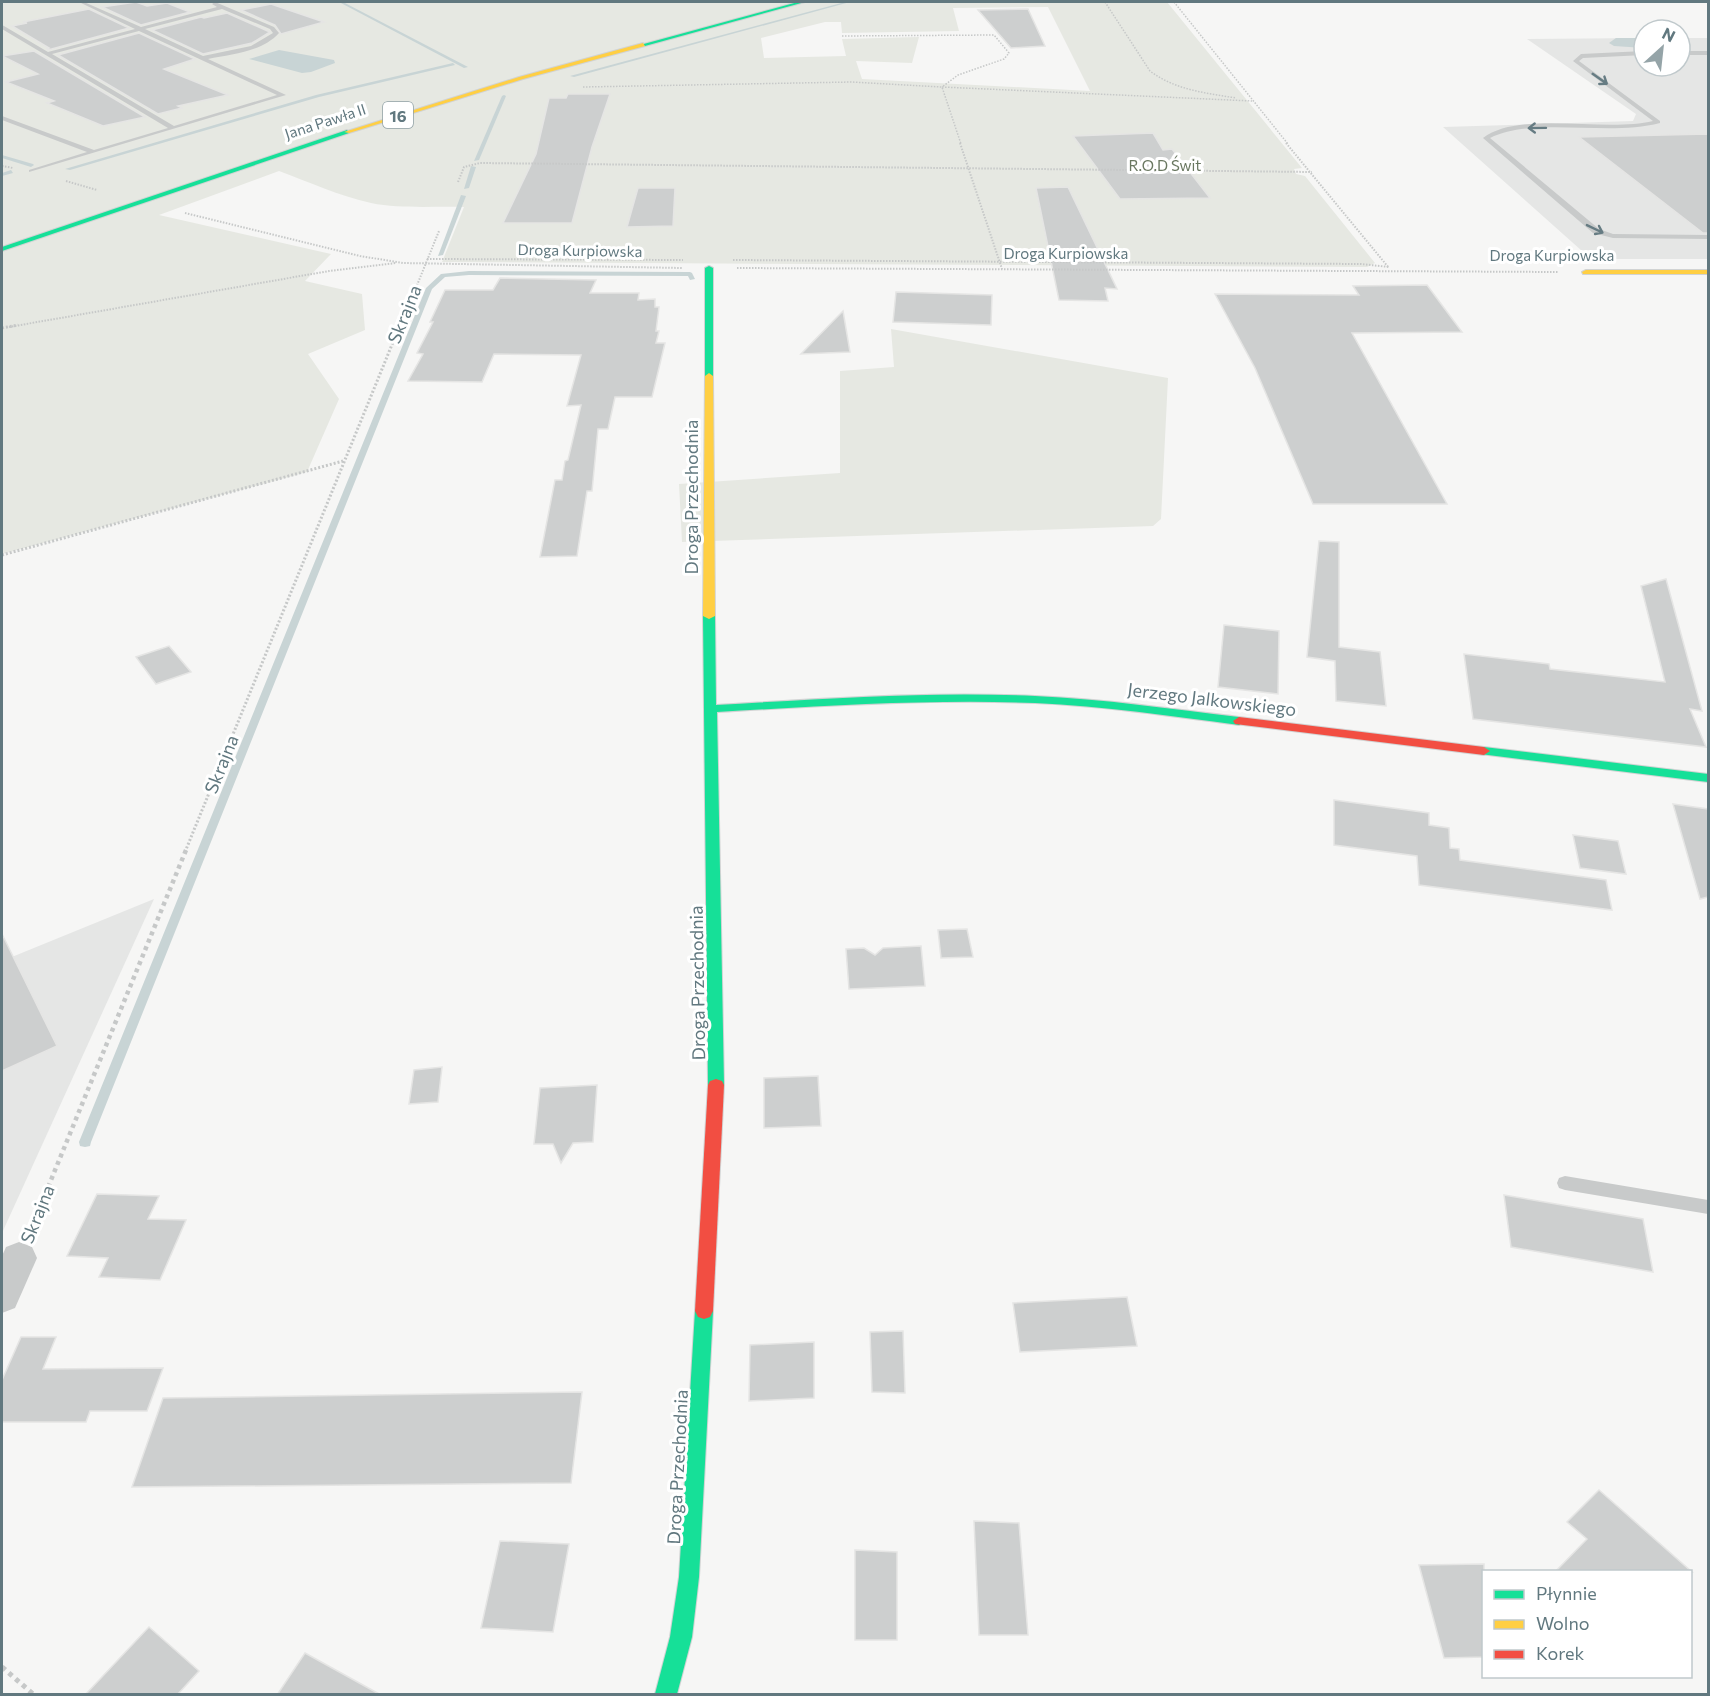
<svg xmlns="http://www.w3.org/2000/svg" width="1710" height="1696" font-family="Commissioner,sans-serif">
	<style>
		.built { fill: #e5e6e5 }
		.green { fill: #e6e8e2; fill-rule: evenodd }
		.water { fill: #c8d4d5 }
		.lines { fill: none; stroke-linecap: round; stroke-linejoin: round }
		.stream { fill: #c8d4d5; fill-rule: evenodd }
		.building { fill: #cdcfcf; stroke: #e5e5e4; stroke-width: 1.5 }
		.fast-casing { stroke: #d1d3d3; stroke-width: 2 }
		.slow-casing { stroke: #d1d3d3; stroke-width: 2 }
		.jam-casing { stroke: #d1d3d3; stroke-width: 2 }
		.path-far4 { stroke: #c6c8c8; stroke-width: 1.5; stroke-dasharray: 1.5 1.5; stroke-linecap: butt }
		.path-far3 { stroke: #c6c8c8; stroke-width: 2; stroke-dasharray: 1.5 1.5; stroke-linecap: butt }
		.path-far2 { stroke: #c6c8c8; stroke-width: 3; stroke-dasharray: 2 2; stroke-linecap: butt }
		.path-far1 { stroke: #c6c8c8; stroke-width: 4.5; stroke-dasharray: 4 4; stroke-linecap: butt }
		.path { stroke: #c6c8c8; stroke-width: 5; stroke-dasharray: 4.5 4.5; stroke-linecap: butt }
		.lane { fill: #c8caca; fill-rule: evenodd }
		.street { fill: #c8caca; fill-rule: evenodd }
		.fast { fill: #16e098; fill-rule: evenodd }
		.slow { fill: #ffcf43; fill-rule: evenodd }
		.jam { fill: #f24e42; fill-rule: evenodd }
		.oneway { stroke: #667c83 }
		.labels { text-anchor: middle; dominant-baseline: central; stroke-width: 6; stroke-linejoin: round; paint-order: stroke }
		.far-street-label { font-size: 15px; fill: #61787f; stroke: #fff }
		.far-park-label { font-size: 15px; fill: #697760; stroke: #fff }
		.shield { fill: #fff; stroke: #90a0a5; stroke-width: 1.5 }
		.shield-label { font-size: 16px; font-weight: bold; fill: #61787f }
		.street-label { font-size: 18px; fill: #61787f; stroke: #fff }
	</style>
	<rect width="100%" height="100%" fill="#f6f6f5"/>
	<g class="built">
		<path d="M1644,38V66H1680V38H1708V259H1591L1443,127L1633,121L1636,114L1527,39Z"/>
		<path d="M154,899L2,1233V961Z"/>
	</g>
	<g class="green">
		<path d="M2,2H1167L1302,168L1294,169L1296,174L1305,176L1375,263L1367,267L442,262L464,207C433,206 401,209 371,203C339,196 309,182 279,171L159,215L331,254L305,281L362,294L365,330L308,354L339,399L307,472L2,554ZM1048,7L1090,91L862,79L856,61L912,63L919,37L842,39L846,56L764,58L761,38L825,22H841L842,33L959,31L953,8Z"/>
		<path d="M891,329L1168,378L1161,519L1153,526L682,542L679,484L840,473V371L894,367Z"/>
	</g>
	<g class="water">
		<path d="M1616,38H1644V48L1614,46L1609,43Z"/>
		<path d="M279,50L334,60L335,63L311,72L302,73L249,59Z"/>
	</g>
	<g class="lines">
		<g class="stream">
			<path d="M339,2H343L468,67L464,68Z"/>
			<path d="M845,2H850L574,77L570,76Z"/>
			<path d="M453,63L455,65L319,97L70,170L65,169L316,95Z"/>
			<path d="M504,95L506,96L479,160L474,161L502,96Z"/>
			<path d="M2,155L33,164L34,165L31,167L2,158Z"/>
			<path d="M471,166L476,167L469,188L464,189Z"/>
			<path d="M11,170L13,173L2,176V173Z"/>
			<path d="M461,195L466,196L443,255L438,256Z"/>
			<path d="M469,271L690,272L692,273L695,279L690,280L688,276L469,275L445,277L432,289L91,1142L90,1146L85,1147L80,1146L79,1142L426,288L441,274Z"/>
		</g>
	</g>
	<g class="building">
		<path d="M136,2L147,6L167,3L190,12L141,25L102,7Z"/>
		<path d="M271,4L324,22L281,34L275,25L241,10Z"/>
		<path d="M89,9L129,28L48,50L47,49L49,48L12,26L27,23L23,22Z"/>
		<path d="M1028,9L1045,46L1011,48L978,10Z"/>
		<path d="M227,13L270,32L252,43L203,54L152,30L201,17L204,18Z"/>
		<path d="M139,33L195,59L164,69L228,95L178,106L182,108L158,114L58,55Z"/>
		<path d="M34,51L145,117L103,126L47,103L54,101L6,82L38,74L2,56Z"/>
		<path d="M568,94H610L592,147L572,223H503L536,154L549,98H566Z"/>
		<path d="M1153,133L1163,150L1172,149L1210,198L1120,199L1073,136Z"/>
		<path d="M1708,134V233H1703L1579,137Z"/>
		<path d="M1068,187L1117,289L1105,288L1108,301L1059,300L1036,188Z"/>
		<path d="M638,188H675L673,226L627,227Z"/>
		<path d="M500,278L596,280L590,293H639L638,300L655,299V307H659L656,331H659L656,343H665L652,397H615L608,429H598L592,491H587L577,556L540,557L555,480H562L565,461L568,460L581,405L567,406L581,355L494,354L482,382L408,381L423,354L417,353L433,322H430L445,290H493Z"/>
		<path d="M1427,285L1462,332L1352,333L1447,504H1313L1255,368L1215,294L1359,295L1353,286Z"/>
		<path d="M896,292L992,295L991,325L893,322Z"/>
		<path d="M843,311L850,352L801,354Z"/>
		<path d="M1319,541L1339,542V647L1380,652L1386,706L1336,701L1335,661L1307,657Z"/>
		<path d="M1666,579L1702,711L1690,709L1706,747L1473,719L1464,654L1549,664L1550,669L1665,682L1641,586Z"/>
		<path d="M1224,625L1279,631L1278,694L1218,687Z"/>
		<path d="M169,646L191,672L156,684L136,657Z"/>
		<path d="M1334,800L1429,813V825L1449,828L1450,848L1459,849L1460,860L1606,880L1612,910L1419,885L1417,856L1334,845Z"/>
		<path d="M1673,804L1708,809V897L1700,899Z"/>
		<path d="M1573,835L1618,841L1626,874L1580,868Z"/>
		<path d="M967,929L973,957L941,958L938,930Z"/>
		<path d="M2,934L57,1046L2,1071Z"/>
		<path d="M921,946L925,986L849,989L846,949L864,948L875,955L883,948Z"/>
		<path d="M442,1067L438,1102L409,1104L414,1070Z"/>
		<path d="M818,1076L821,1126L764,1128V1078Z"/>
		<path d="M597,1085L593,1142L573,1143L561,1163L553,1144H534L540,1088Z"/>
		<path d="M97,1194L159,1196L148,1219L186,1220L160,1280L99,1277L108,1258L67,1256Z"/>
		<path d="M1504,1195L1643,1219L1653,1272L1511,1247Z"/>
		<path d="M1127,1297L1137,1346L1020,1352L1013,1303Z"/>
		<path d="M903,1331L905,1393L872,1392L870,1332Z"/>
		<path d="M21,1337H56L43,1369L163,1368L147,1411H90L86,1422H2V1380Z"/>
		<path d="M814,1342V1398L749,1401L750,1345Z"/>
		<path d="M582,1392L571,1483L132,1487L163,1398Z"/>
		<path d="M1599,1490L1692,1572H1555L1587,1539L1567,1522Z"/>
		<path d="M974,1521L1019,1523L1028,1635H979Z"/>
		<path d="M500,1541L569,1544L553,1632L481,1628Z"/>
		<path d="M855,1550L897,1552V1640H855Z"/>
		<path d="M1484,1564V1657L1444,1658L1419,1565Z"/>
		<path d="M149,1627L199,1671L177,1695H85Z"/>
		<path d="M305,1653L381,1695H277Z"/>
	</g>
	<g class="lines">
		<defs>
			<g id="fast">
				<path d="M798,2H805L645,46L640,45Z"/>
				<path d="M347,130L349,133L2,251V247Z"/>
				<path d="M709,266L713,268V376L709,379L705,376V268Z"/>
				<path d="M709,613L715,616L716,705C822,699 929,691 1035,696C1104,699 1171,709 1239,717L1245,721L1239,725C1171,716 1104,706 1035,703C929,699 823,706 717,712L724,1085L722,1089L716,1091L710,1089L708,1085L703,616Z"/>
				<path d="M1484,747L1708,774V782L1480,754L1478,751L1480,748Z"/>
				<path d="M704,1303L710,1305L713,1311L699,1577L692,1637L677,1694H655L670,1637L679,1577L695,1311L698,1305Z"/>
			</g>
			<g id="slow">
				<path d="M643,43L645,46L523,79L349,133L344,132L519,77Z"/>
				<path d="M1586,270H1708V274H1583L1582,272Z"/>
				<path d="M709,373L713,376L715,616L709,619L703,616L705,376Z"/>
			</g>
			<g id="jam">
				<path d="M1239,717L1484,747L1490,751L1484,755L1235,724L1233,721Z"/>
				<path d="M716,1079L722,1081L724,1085L713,1311L710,1317L704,1319L698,1317L695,1311L708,1085L710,1081Z"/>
			</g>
		</defs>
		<use href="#fast" class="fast-casing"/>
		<use href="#slow" class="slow-casing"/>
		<use href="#jam" class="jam-casing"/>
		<g class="path-far4">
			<path d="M1105,2L1150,71C1175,90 1206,93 1236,98"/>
			<path d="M1174,2L1288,144"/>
			<path d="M842,36L994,35L1009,53L1004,59L958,75L942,87L1252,101"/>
			<path d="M583,87L851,82L942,87L961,144"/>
		</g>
		<g class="path-far3">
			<path d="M960,143L1002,269"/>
			<path d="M1286,143L1389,268"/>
			<path d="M2,166L13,168"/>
			<path d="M66,181L97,190"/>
			<path d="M458,182L464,167L480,163L1312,172"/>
			<path d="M185,213L360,256L403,263L682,268"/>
			<path d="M427,259L683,260"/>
			<path d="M733,260L1361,264L1389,267"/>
			<path d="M737,268L1558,272"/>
			<path d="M9,327L329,271L396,263"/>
			<path d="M400,327L439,231"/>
		</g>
		<g class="path-far2">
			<path d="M2,328L18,325"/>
			<path d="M2,555L343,461"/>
			<path d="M185,852L400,325"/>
		</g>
		<path class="path-far1" d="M33,1224L186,850"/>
		<g class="path">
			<path d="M32,1227L34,1223"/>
			<path d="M2,1667L33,1694"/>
		</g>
		<g class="lane">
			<path d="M79,2H84L141,27L217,7L212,4L215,2L274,27L279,33C262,52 232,54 208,59L286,95L29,172V170L87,152L2,120V116L94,150L168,128L2,29V25L4,26L48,52L135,29ZM222,9L270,29L273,33L251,46L203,56L145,29ZM139,31L277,95L174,126L52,54Z"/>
			<path d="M1644,51V55L1583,58L1579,61L1660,121V123C1607,137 1536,116 1490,138L1599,229L1613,234L1708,235V239L1613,238L1593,233L1483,138C1520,110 1605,133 1653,121L1573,61L1581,54Z"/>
			<rect x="1680" y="51" width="28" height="4"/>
			<path d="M1565,1176L1708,1200V1214L1565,1190L1559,1188L1557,1183L1559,1178Z"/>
		</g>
		<path class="street" d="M19,1242L32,1247L37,1258L15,1308L2,1313V1256L6,1247Z"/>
		<use href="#fast" class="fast"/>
		<use href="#slow" class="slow"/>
		<use href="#jam" class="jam"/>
	</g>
	<defs><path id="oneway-shaft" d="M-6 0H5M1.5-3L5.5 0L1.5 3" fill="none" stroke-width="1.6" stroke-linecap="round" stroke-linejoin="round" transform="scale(1.5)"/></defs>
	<g class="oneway">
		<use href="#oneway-shaft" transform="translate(1600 79) rotate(35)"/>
		<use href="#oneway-shaft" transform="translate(1537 128) rotate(179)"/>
		<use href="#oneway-shaft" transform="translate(1595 229) rotate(26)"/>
	</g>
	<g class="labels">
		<g class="far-street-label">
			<text transform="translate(325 121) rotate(-18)">Jana Pawła II</text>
			<text transform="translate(580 250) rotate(1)">Droga Kurpiowska</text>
			<text x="1066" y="253">Droga Kurpiowska</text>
			<text x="1552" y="255">Droga Kurpiowska</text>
		</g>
		<g class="far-park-label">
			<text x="1165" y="165">R.O.D Świt</text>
		</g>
		<rect class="shield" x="383" y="102" width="30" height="26" rx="4.5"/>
		<g class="shield-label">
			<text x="398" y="115">16</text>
		</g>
		<g class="street-label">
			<text transform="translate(404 314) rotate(-68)">Skrajna</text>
			<text transform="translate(691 497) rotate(-90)">Droga Przechodnia</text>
			<text transform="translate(1212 699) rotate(7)">Jerzego Jalkowskiego</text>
			<text transform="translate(221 764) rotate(-68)">Skrajna</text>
			<text transform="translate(697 983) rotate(-91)">Droga Przechodnia</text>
			<text transform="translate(37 1214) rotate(-68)">Skrajna</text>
			<text transform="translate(677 1467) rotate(-87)">Droga Przechodnia</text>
		</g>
	</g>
	<rect width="1710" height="1696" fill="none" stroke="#61787f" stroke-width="6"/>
	<rect x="1482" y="1570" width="210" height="108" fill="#ffffff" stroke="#c0c9cc" stroke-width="1.5"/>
	<rect x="1494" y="1590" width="30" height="9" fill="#16e098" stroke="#c0c9cc" stroke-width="1.5"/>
	<text x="1536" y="1600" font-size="18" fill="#61787f">Płynnie</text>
	<rect x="1494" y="1620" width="30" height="9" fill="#ffcf43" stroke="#c0c9cc" stroke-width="1.5"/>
	<text x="1536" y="1630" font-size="18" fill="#61787f">Wolno</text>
	<rect x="1494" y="1650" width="30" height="9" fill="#f24e42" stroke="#c0c9cc" stroke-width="1.5"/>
	<text x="1536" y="1660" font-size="18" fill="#61787f">Korek</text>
	<g transform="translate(1662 48) rotate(27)"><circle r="28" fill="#ffffff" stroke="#c0c9cc" stroke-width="1.5"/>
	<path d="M0-4.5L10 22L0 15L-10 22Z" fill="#95a4a8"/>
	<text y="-9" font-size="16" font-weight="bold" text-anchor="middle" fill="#61787f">N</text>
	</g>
</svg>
